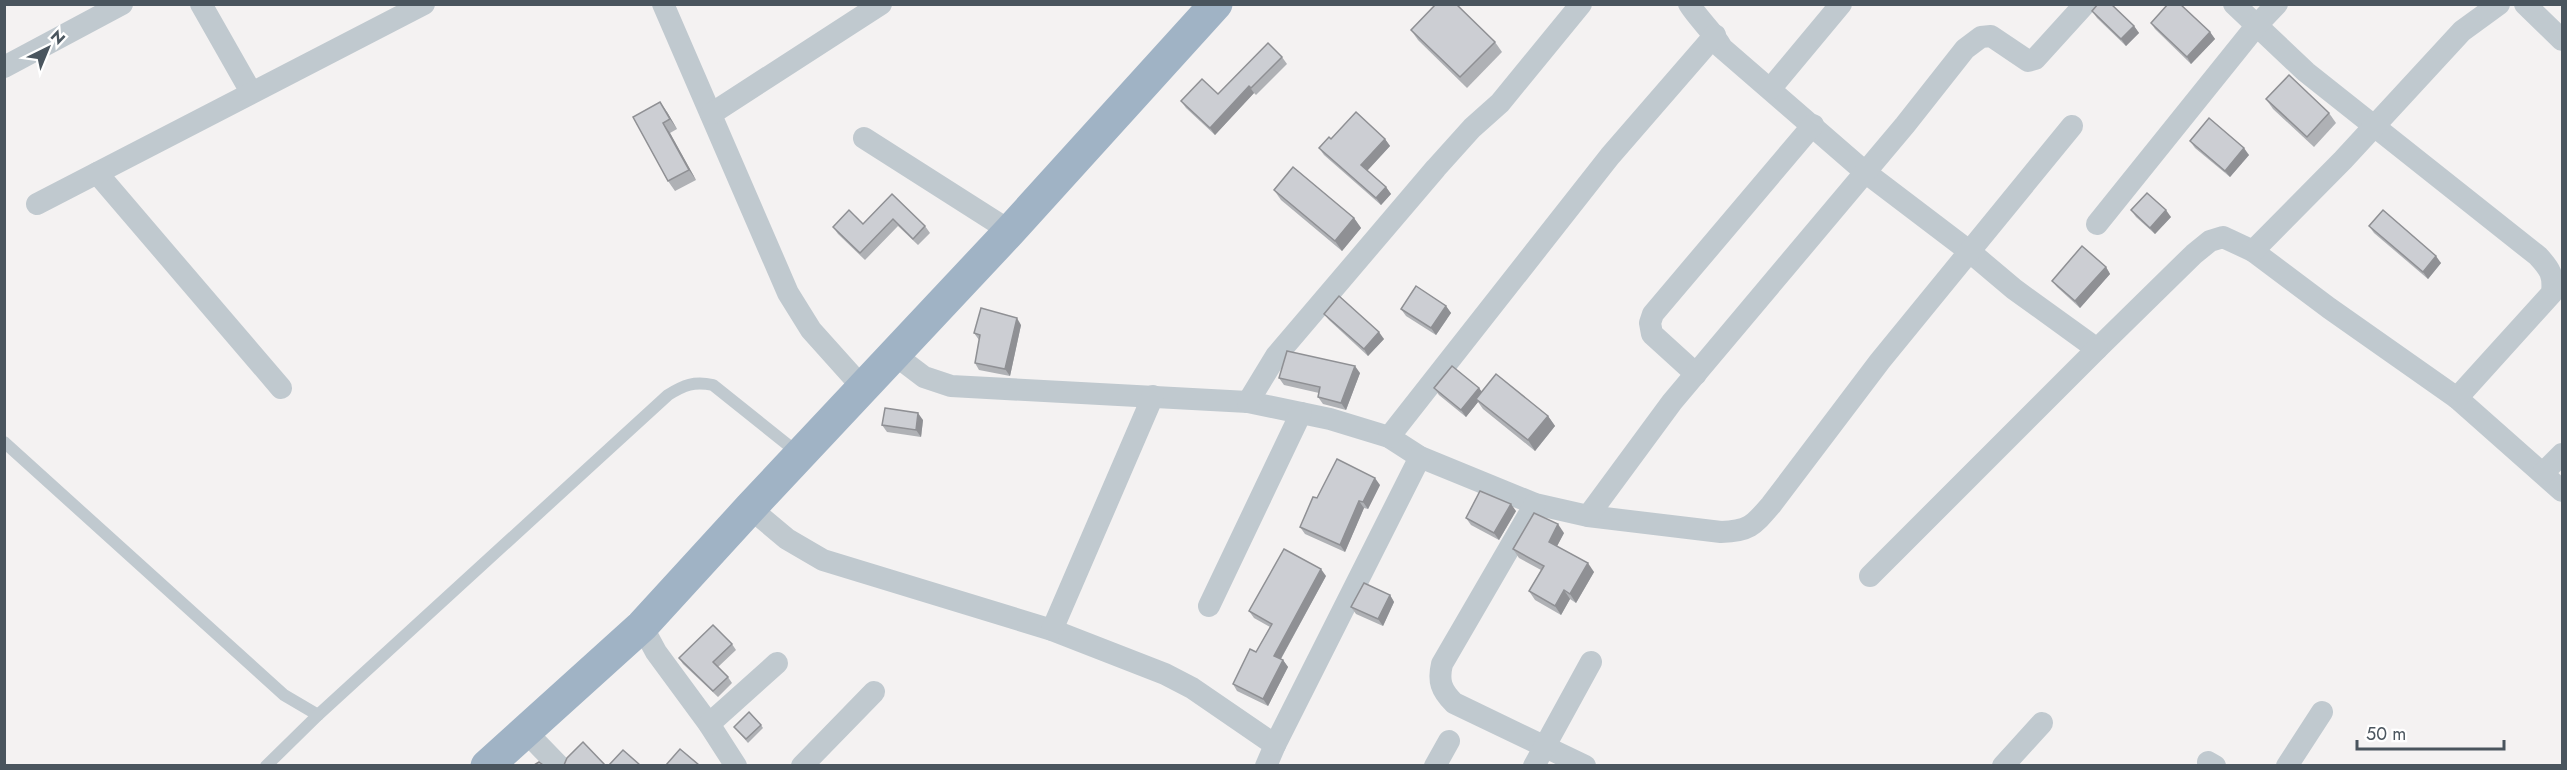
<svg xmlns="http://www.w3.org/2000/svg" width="2567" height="770" font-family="Jost,sans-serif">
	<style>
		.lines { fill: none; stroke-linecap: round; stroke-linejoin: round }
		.service { stroke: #c0c9cf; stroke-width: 12 }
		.minor { stroke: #c0c9cf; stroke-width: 22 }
		.trunk { stroke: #a0b3c5; stroke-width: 33 }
		.wall { fill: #afb1b5 }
		.shaded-wall { fill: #8f9094 }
		.building { fill: #ccced3; stroke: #8f9094; stroke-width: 1.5 }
	</style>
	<rect width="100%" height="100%" fill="#f4f2f2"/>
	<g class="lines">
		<g class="service">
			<path d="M4,442L284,695L318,715L668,395C684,385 694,381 713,385L798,453"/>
			<path d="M266,766L318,715"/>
		</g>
		<g class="minor">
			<path d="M201,4L251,92"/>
			<path d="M663,4L788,293L811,330L863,388"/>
			<path d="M1689,4C1699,20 1713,31 1722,48L1865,172L1969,251L2014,289L2097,349L2194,254L2210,241L2223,237L2253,251L2329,308L2457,398L2562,491"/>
			<path d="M2234,4L2306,72L2538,256C2550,269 2554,275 2552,293L2457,398"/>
			<path d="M2525,4L2562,40"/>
			<path d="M4,67L122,4"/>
			<path d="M1771,88L1841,4"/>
			<path d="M711,114L881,4"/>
			<path d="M864,138L1010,231"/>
			<path d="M97,173L281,388"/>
			<path d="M37,204L424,4"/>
			<path d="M2097,224L2257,25L2277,4"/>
			<path d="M2253,251L2343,160L2462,31L2499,4"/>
			<path d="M895,355L924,377L951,386L1248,402L1330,419L1389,437L1420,457L1535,504L1588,516L1721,532C1749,531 1753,526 1771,505L1880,361L2072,126"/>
			<path d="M1696,374L1652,334L1650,323L1653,314L1813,125"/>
			<path d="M1248,402L1276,356L1436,168L1472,128L1500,103L1581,4"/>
			<path d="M1389,437L1610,156L1715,35"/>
			<path d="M2543,473L2562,454"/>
			<path d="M1535,504L1442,664C1438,681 1441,690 1454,703L1585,766"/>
			<path d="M750,508L787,539L823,560L1052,630L1165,674L1192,688L1275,745L1266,766"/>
			<path d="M1588,516L1672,402L1905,125L1965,49L1981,37L1991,36L2028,61L2035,59L2085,4"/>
			<path d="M1870,576L2097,349"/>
			<path d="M1209,606L1301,413"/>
			<path d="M642,626L656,652L709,724L736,766"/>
			<path d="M1052,630L1153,396"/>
			<path d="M709,724L777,663"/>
			<path d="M526,732L559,766"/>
			<path d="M1275,745L1420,457"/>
			<path d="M2208,762L2215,766"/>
			<path d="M802,766L874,692"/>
			<path d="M1435,766L1449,741"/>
			<path d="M1534,766L1591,662"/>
			<path d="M2003,766L2042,723"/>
			<path d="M2287,766L2322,712"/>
		</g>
		<path class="trunk" d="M487,766L642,626L750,508L1010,231L1216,4"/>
	</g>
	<g class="wall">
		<path d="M2092,11L2134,26L2139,33L2126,46L2097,18Z"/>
		<path d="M2151,23L2210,32L2215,39L2191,64L2155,29Z"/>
		<path d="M1411,30L1495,42L1502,52L1467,88L1418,40Z"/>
		<path d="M1282,57L1287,64L1256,95L1254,93L1215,135L1186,108L1181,101L1218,94Z"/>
		<path d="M2266,99L2329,113L2336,123L2314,147L2273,109Z"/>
		<path d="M667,112L677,129L670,133L696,180L675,191L668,181L633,117Z"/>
		<path d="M1331,139H1385L1390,146L1367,171L1386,187L1391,194L1381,205L1324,155L1319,148Z"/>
		<path d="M2190,141L2249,155L2230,177L2195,148Z"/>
		<path d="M1274,190L1354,218L1361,228L1342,251L1281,200Z"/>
		<path d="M892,194L925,226L930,233L918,245L898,226L865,260L838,234L833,227L863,224Z"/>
		<path d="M2131,210L2171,217L2155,234L2136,217Z"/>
		<path d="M2369,226L2441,263L2428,279L2374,233Z"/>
		<path d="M2106,267L2110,274L2080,308L2057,287L2052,281Z"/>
		<path d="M1446,306L1451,313L1436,335L1406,316L1401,309Z"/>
		<path d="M1324,314L1384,339L1368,356L1329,320Z"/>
		<path d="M1021,325L1010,376L979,370L975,363L979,340L974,333Z"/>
		<path d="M1360,373L1346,410L1323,404L1318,397L1319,393L1284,385L1279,378Z"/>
		<path d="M1434,388H1479L1482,392L1548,416L1555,426L1535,451L1483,409L1478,402L1466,417L1439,395Z"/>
		<path d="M923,420L921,437L887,432L882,425Z"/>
		<path d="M1380,485L1368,509L1364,508L1345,552L1305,534L1300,527L1317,498Z"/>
		<path d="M1516,511L1499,540L1471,525L1466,518Z"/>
		<path d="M1564,533L1557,546L1594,572L1576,603L1570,599L1561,615L1535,600L1529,591L1541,570L1519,558L1513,549Z"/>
		<path d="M1326,576L1281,659L1283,660L1288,667L1268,706L1237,691L1233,684L1256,652L1270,627L1254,618L1249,611Z"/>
		<path d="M1390,595L1394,602L1383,626L1356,614L1351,607Z"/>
		<path d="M732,644L736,650L718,667L728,677L732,683L718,697L683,664L679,658Z"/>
		<path d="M761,725L763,728L748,743L734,727Z"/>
	</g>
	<g class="shaded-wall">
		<path d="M2134,26L2139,33L2126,46L2121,39Z"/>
		<path d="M2210,32L2215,39L2191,64L2187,57Z"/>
		<path d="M1249,86L1254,93L1215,135L1210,128Z"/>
		<path d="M660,102L667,112L677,129L670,119Z"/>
		<path d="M663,123L670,133L696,180L689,170Z"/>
		<path d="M1385,139L1390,146L1366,172L1361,165Z"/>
		<path d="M2244,148L2249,155L2230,177L2225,171Z"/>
		<path d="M1386,187L1391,194L1381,205L1376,198Z"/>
		<path d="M2166,210L2171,217L2155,234L2150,228Z"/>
		<path d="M1354,218L1361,228L1342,251L1335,241Z"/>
		<path d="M2436,256L2441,263L2428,279L2423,272Z"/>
		<path d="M2106,267L2110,274L2080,308L2075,301Z"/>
		<path d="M1446,306L1451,313L1436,335L1431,328Z"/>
		<path d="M1017,318L1021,325L1010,376L1005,369Z"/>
		<path d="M1379,332L1384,339L1368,356L1364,349Z"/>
		<path d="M1355,366L1360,373L1346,410L1341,403Z"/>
		<path d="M1479,388L1484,395L1476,399L1478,402L1466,417L1461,410Z"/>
		<path d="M918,413L923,420L921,437L916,430Z"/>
		<path d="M1548,416L1555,426L1535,451L1528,440Z"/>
		<path d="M1375,478L1380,485L1368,509L1363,502Z"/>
		<path d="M1359,501L1364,508L1345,552L1340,545Z"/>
		<path d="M1511,504L1516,511L1499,540L1494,533Z"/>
		<path d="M1558,524L1564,533L1555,550L1549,542Z"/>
		<path d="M1588,563L1594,572L1576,603L1570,594Z"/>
		<path d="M1321,569L1326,576L1279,662L1274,656Z"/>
		<path d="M1564,590L1570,599L1561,615L1555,606Z"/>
		<path d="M1390,595L1394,602L1383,626L1378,619Z"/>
		<path d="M1283,660L1288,667L1268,706L1263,699Z"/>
	</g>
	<g class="building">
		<path d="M1436,4H1456L1495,42L1460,77L1411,30Z"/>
		<path d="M2098,4H2111L2134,26L2121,39L2092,11Z"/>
		<path d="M2168,4H2180L2210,32L2187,57L2151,23Z"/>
		<path d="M1268,43L1282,57L1251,88L1249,86L1210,128L1181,101L1202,79L1218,94Z"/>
		<path d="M2289,75L2329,113L2307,137L2266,99Z"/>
		<path d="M660,102L670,119L663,123L689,170L668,181L633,117Z"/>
		<path d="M1356,112L1385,139L1361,165L1386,187L1376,198L1319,148L1329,137L1331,139Z"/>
		<path d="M2209,118L2244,148L2225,171L2190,141Z"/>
		<path d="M1293,167L1354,218L1335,241L1274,190Z"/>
		<path d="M2147,193L2166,210L2150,228L2131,210Z"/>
		<path d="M892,194L925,226L913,239L893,219L860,253L833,227L849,210L863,224Z"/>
		<path d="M2383,210L2436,256L2423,272L2369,226Z"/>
		<path d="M2082,246L2106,267L2075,301L2052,281Z"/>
		<path d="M1416,286L1446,306L1431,328L1401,309Z"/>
		<path d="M1339,296L1379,332L1364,349L1324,314Z"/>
		<path d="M981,308L1017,318L1005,369L975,363L980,335L974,333Z"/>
		<path d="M1287,351L1355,366L1341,403L1318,397L1320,387L1279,378Z"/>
		<path d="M1452,366L1479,388L1461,410L1434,388Z"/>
		<path d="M1496,374L1548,416L1528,440L1476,399Z"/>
		<path d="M885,408L918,413L916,430L882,425Z"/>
		<path d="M1337,459L1375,478L1363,502L1359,501L1340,545L1300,527L1313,497L1317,498Z"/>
		<path d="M1480,491L1511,504L1494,533L1466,518Z"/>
		<path d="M1534,513L1558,524L1549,542L1588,563L1570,594L1564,590L1555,606L1529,591L1544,566L1513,549Z"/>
		<path d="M1284,549L1321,569L1274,656L1283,660L1263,699L1233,684L1250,649L1256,652L1272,624L1249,611Z"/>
		<path d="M1364,583L1390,595L1378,619L1351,607Z"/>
		<path d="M713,625L732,644L713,662L728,677L713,691L679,658Z"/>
		<path d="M749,712L761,725L746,739L734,727Z"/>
		<path d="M583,742L605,765H564L567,758Z"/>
		<path d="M680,749L699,765H666Z"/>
		<path d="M623,750L640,765H609Z"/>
		<path d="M539,762L543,765H534Z"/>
	</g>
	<rect width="2567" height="770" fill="none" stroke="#4a555e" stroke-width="12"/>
	<g transform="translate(48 48) rotate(43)" stroke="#ffffff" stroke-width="4.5" paint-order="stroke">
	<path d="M0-4.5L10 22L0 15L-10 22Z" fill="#4a555e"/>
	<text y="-9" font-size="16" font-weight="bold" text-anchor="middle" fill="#4a555e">N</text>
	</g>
	<path d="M2357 740v9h147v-9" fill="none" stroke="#4a555e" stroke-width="3"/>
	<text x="2366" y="740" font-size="18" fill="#4a555e" stroke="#ffffff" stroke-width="4.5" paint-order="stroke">50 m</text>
</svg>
